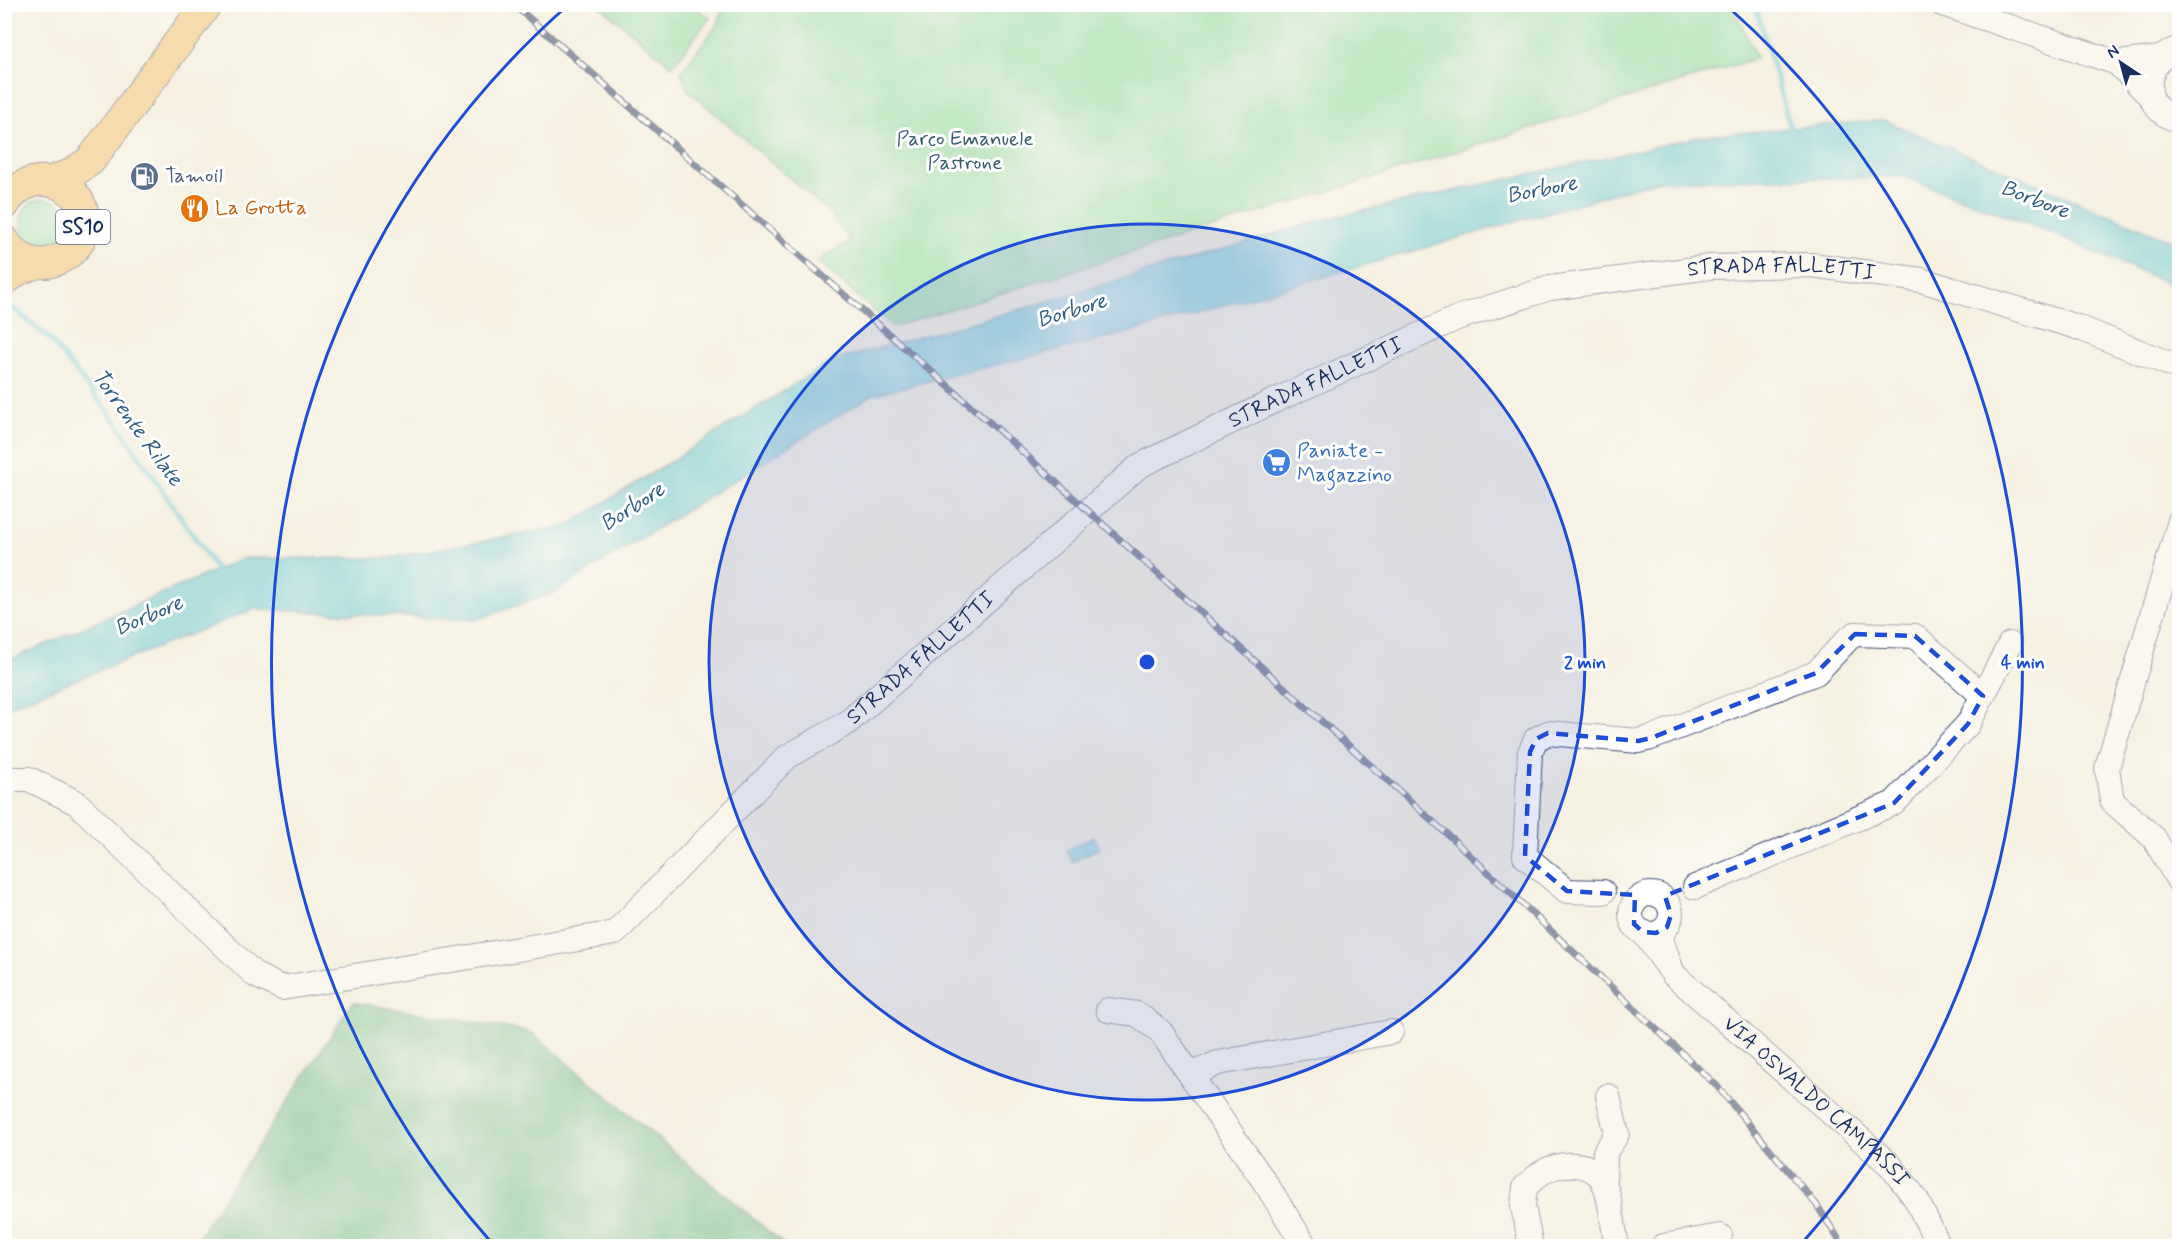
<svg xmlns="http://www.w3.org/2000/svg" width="2184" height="1251" font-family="Mynerve,sans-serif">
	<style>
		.green { fill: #86dea3; stroke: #508680; stroke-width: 1.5 }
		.forest { fill: #6cbd89; stroke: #447674; stroke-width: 1.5 }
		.water { fill: #5ec8d9; stroke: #3c7c9c; stroke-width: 1.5 }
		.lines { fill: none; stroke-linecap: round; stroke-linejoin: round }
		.stream { stroke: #5ec8d9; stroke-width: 5 }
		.minor-casing { stroke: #3c4c72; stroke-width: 26 }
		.major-casing { stroke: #3c4c72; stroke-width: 32 }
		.minor { stroke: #fff; stroke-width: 24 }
		.major { stroke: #f5c16b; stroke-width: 30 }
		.rail-casing { stroke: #1b2f5e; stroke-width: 7 }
		.rail { stroke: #fff; stroke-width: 4.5; stroke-dasharray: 14; stroke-linecap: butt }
		.marked { fill: none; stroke: #1d4ed8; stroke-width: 4.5; stroke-dasharray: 12 8; stroke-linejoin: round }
		.ring { fill: none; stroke: #1d4ed8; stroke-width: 3 }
		.labels { text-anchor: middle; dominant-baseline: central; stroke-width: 6; stroke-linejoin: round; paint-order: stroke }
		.shield { fill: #fff; stroke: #5f6d8e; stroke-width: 1.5 }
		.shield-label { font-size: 20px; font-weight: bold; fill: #1b2f5e }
		.park-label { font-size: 21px; fill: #365b6f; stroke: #fff }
		.service-label { font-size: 21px; fill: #4e5e75; stroke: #fff; text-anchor: start }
		.food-label { font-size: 21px; fill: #c56008; stroke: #fff; text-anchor: start }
		.street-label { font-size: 21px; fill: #1b2f5e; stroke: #fff }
		.shop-label { font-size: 21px; fill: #366cbe; stroke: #fff; text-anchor: start }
		.water-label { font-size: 22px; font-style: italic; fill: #2f5d83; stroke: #fff }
		.centre { fill: #1d4ed8; stroke: #fff; stroke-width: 3 }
		.ring-label { font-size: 18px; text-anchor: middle; font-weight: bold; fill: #1d4ed8; stroke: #fff; stroke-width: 6; stroke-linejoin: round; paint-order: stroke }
	</style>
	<rect width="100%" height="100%" fill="#fff"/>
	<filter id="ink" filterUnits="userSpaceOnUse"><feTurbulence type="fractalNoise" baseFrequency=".0167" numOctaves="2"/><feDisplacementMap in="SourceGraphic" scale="12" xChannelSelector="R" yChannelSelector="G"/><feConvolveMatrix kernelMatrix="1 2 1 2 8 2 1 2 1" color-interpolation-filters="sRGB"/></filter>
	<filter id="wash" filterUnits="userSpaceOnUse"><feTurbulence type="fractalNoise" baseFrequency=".008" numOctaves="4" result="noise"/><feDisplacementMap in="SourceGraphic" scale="24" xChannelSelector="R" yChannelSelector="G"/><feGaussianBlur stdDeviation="1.35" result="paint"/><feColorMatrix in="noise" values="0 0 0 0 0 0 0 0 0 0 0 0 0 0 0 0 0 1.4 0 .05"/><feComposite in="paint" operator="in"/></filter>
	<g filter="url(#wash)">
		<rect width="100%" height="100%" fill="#f5f1e1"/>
		<g class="green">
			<path d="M599,5H692L710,18L672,66Z"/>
			<path d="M724,5H1732L1757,58L893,327L817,261L850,241L828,211L688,90L681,72L718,24Z"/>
			<circle cx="44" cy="222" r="23"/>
		</g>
		<path class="forest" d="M353,1002L531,1032L786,1246H192Z"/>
		<g class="water">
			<path d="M1884,120L2179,244V288L2049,232L1905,177L1657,181L1132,332L872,395L553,593L475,620L254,609L5,708V662L244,558H389L567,526L832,361L1028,307L1326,219L1703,136Z"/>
			<path d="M1094,836L1100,848L1072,862L1066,850Z"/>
		</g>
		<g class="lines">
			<g class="stream">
				<path d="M1755,4L1792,133"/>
				<path d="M7,303L49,338L116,422L220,575"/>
			</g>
		</g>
	</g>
	<g filter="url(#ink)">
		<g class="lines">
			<defs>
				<g id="minor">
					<path d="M1942,4L2117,63"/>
					<path d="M2180,48C2141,59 2138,113 2180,120"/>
					<path d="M2151,97L2117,63L2160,58"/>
					<path d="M2180,521L2107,768L2112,801L2154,838L2180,883"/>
					<path id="s1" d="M4,779H29L77,803L255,975L282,988L615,933L787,757L847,723L1139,466L1274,401L1457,318L1550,288L1710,267L1812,265L1921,280L2077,327L2180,368"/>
					<path d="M1695,887L1894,803L1968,724L2010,644"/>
					<path d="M1603,892L1567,891L1525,856L1530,752L1536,739L1548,733L1638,741L1651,738L1816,673L1848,639L1855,634L1915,636L1983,696"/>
					<circle cx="1651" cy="914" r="20"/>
					<path d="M1643,932L1673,974L1662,942V931"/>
					<path id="s2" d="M1673,974L1890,1165L1916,1199L1939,1246"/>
					<path d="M1108,1010L1137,1014L1160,1031L1266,1184L1305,1246"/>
					<path d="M1191,1075L1218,1063L1391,1032"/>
					<path d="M1604,1183L1605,1152L1617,1134L1608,1096"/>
					<path d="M1531,1246L1523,1207L1525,1187C1531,1182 1536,1176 1543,1172C1561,1162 1594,1160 1604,1183C1611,1198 1613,1229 1617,1246"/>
					<path d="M1663,1246L1720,1236"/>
				</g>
				<g id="major">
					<path d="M51,181L69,175L90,161L207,4"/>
					<path d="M4,205C14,190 27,179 46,181C58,182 69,188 77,198C108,245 36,293 4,240"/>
					<path d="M4,281L18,270L35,264"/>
				</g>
			</defs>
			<use href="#minor" class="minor-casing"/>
			<use href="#major" class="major-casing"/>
			<use href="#minor" class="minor"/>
			<use href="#major" class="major"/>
			<defs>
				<path id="rail" d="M513,4L996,428L1458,844L1716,1085L1816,1204L1843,1246"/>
			</defs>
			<use href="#rail" class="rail-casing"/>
			<use href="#rail" class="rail"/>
		</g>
	</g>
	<path d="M0 0H2184V1251H0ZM1855,634L1915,636L1983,696L1968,724L1894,803L1665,896L1671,915L1667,927L1656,933L1643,932L1634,924L1635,895L1567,891L1525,856L1530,752L1536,739L1548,733L1638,741L1651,738L1816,673Z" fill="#f5f1e1" fill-opacity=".55" fill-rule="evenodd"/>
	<path class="marked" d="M1855,634L1915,636L1983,696L1968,724L1894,803L1665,896L1671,915L1667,927L1656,933L1643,932L1634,924L1635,895L1567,891L1525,856L1530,752L1536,739L1548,733L1638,741L1651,738L1816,673Z"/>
	<circle cx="1147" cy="662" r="438" fill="#1d4ed8" fill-opacity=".12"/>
	<g class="ring">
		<circle cx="1147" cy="662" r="438"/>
		<path d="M491 1242A876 876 0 0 1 567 6M1727 6A876 876 0 0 1 1803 1242"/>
	</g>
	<defs>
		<symbol id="fuel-disc" viewBox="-11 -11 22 22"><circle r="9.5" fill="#5c6f8a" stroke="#fff"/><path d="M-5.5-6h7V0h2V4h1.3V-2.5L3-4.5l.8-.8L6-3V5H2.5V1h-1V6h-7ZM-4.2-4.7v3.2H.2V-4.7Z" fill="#fff"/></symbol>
		<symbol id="restaurant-disc" viewBox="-11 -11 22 22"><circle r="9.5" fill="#e8710a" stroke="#fff"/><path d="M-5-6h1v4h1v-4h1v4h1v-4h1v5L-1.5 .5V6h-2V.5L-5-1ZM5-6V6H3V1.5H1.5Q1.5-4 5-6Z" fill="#fff"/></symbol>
		<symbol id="supermarket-disc" viewBox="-11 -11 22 22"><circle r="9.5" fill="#3f7fe0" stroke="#fff"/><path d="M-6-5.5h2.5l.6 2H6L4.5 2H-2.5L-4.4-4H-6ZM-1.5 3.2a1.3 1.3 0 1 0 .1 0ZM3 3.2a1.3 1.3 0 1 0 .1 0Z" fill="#fff"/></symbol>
	</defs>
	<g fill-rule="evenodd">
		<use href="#fuel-disc" x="128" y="160" width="33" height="33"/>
		<use href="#restaurant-disc" x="178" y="192" width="33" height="33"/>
		<use href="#supermarket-disc" x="1260" y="446" width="33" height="33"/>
	</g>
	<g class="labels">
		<rect class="shield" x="56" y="210" width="54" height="34" rx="4.5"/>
		<g class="shield-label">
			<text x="83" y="227">SS10</text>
		</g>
		<g class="park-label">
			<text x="965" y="139">Parco Emanuele<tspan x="965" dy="24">Pastrone</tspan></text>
		</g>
		<g class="service-label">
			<text x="165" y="176">Tamoil</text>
		</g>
		<g class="food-label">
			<text x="215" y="208">La Grotta</text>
		</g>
		<g class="street-label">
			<text stroke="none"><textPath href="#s1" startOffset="2079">STRADA FALLETTI</textPath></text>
			<text stroke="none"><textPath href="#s1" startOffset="1593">STRADA FALLETTI</textPath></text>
			<text stroke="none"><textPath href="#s1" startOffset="1107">STRADA FALLETTI</textPath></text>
			<text stroke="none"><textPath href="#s2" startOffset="192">VIA OSVALDO CAMPASSI</textPath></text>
		</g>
		<g class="shop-label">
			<text x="1297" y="451">Paniate -<tspan x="1297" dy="24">Magazzino</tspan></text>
		</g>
		<g class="water-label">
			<text transform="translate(1542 190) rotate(-11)">Borbore</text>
			<text transform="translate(2035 200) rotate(21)">Borbore</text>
			<text transform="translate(1072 311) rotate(-17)">Borbore</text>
			<text transform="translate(137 428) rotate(54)">Torrente Rilate</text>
			<text transform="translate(633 507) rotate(-33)">Borbore</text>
			<text transform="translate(149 616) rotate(-23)">Borbore</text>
		</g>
	</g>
	<circle cx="1147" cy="662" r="9" class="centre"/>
	<g class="ring-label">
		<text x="1585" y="668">2 min</text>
		<text x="2023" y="668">4 min</text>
	</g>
	<rect width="2184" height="1251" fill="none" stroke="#fff" stroke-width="24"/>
	<g transform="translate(2121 63) rotate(324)" stroke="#ffffff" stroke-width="4.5" paint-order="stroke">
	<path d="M0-4.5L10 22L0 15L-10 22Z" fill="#1b2f5e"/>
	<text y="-9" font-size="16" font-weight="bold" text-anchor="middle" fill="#1b2f5e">N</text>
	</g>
</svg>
